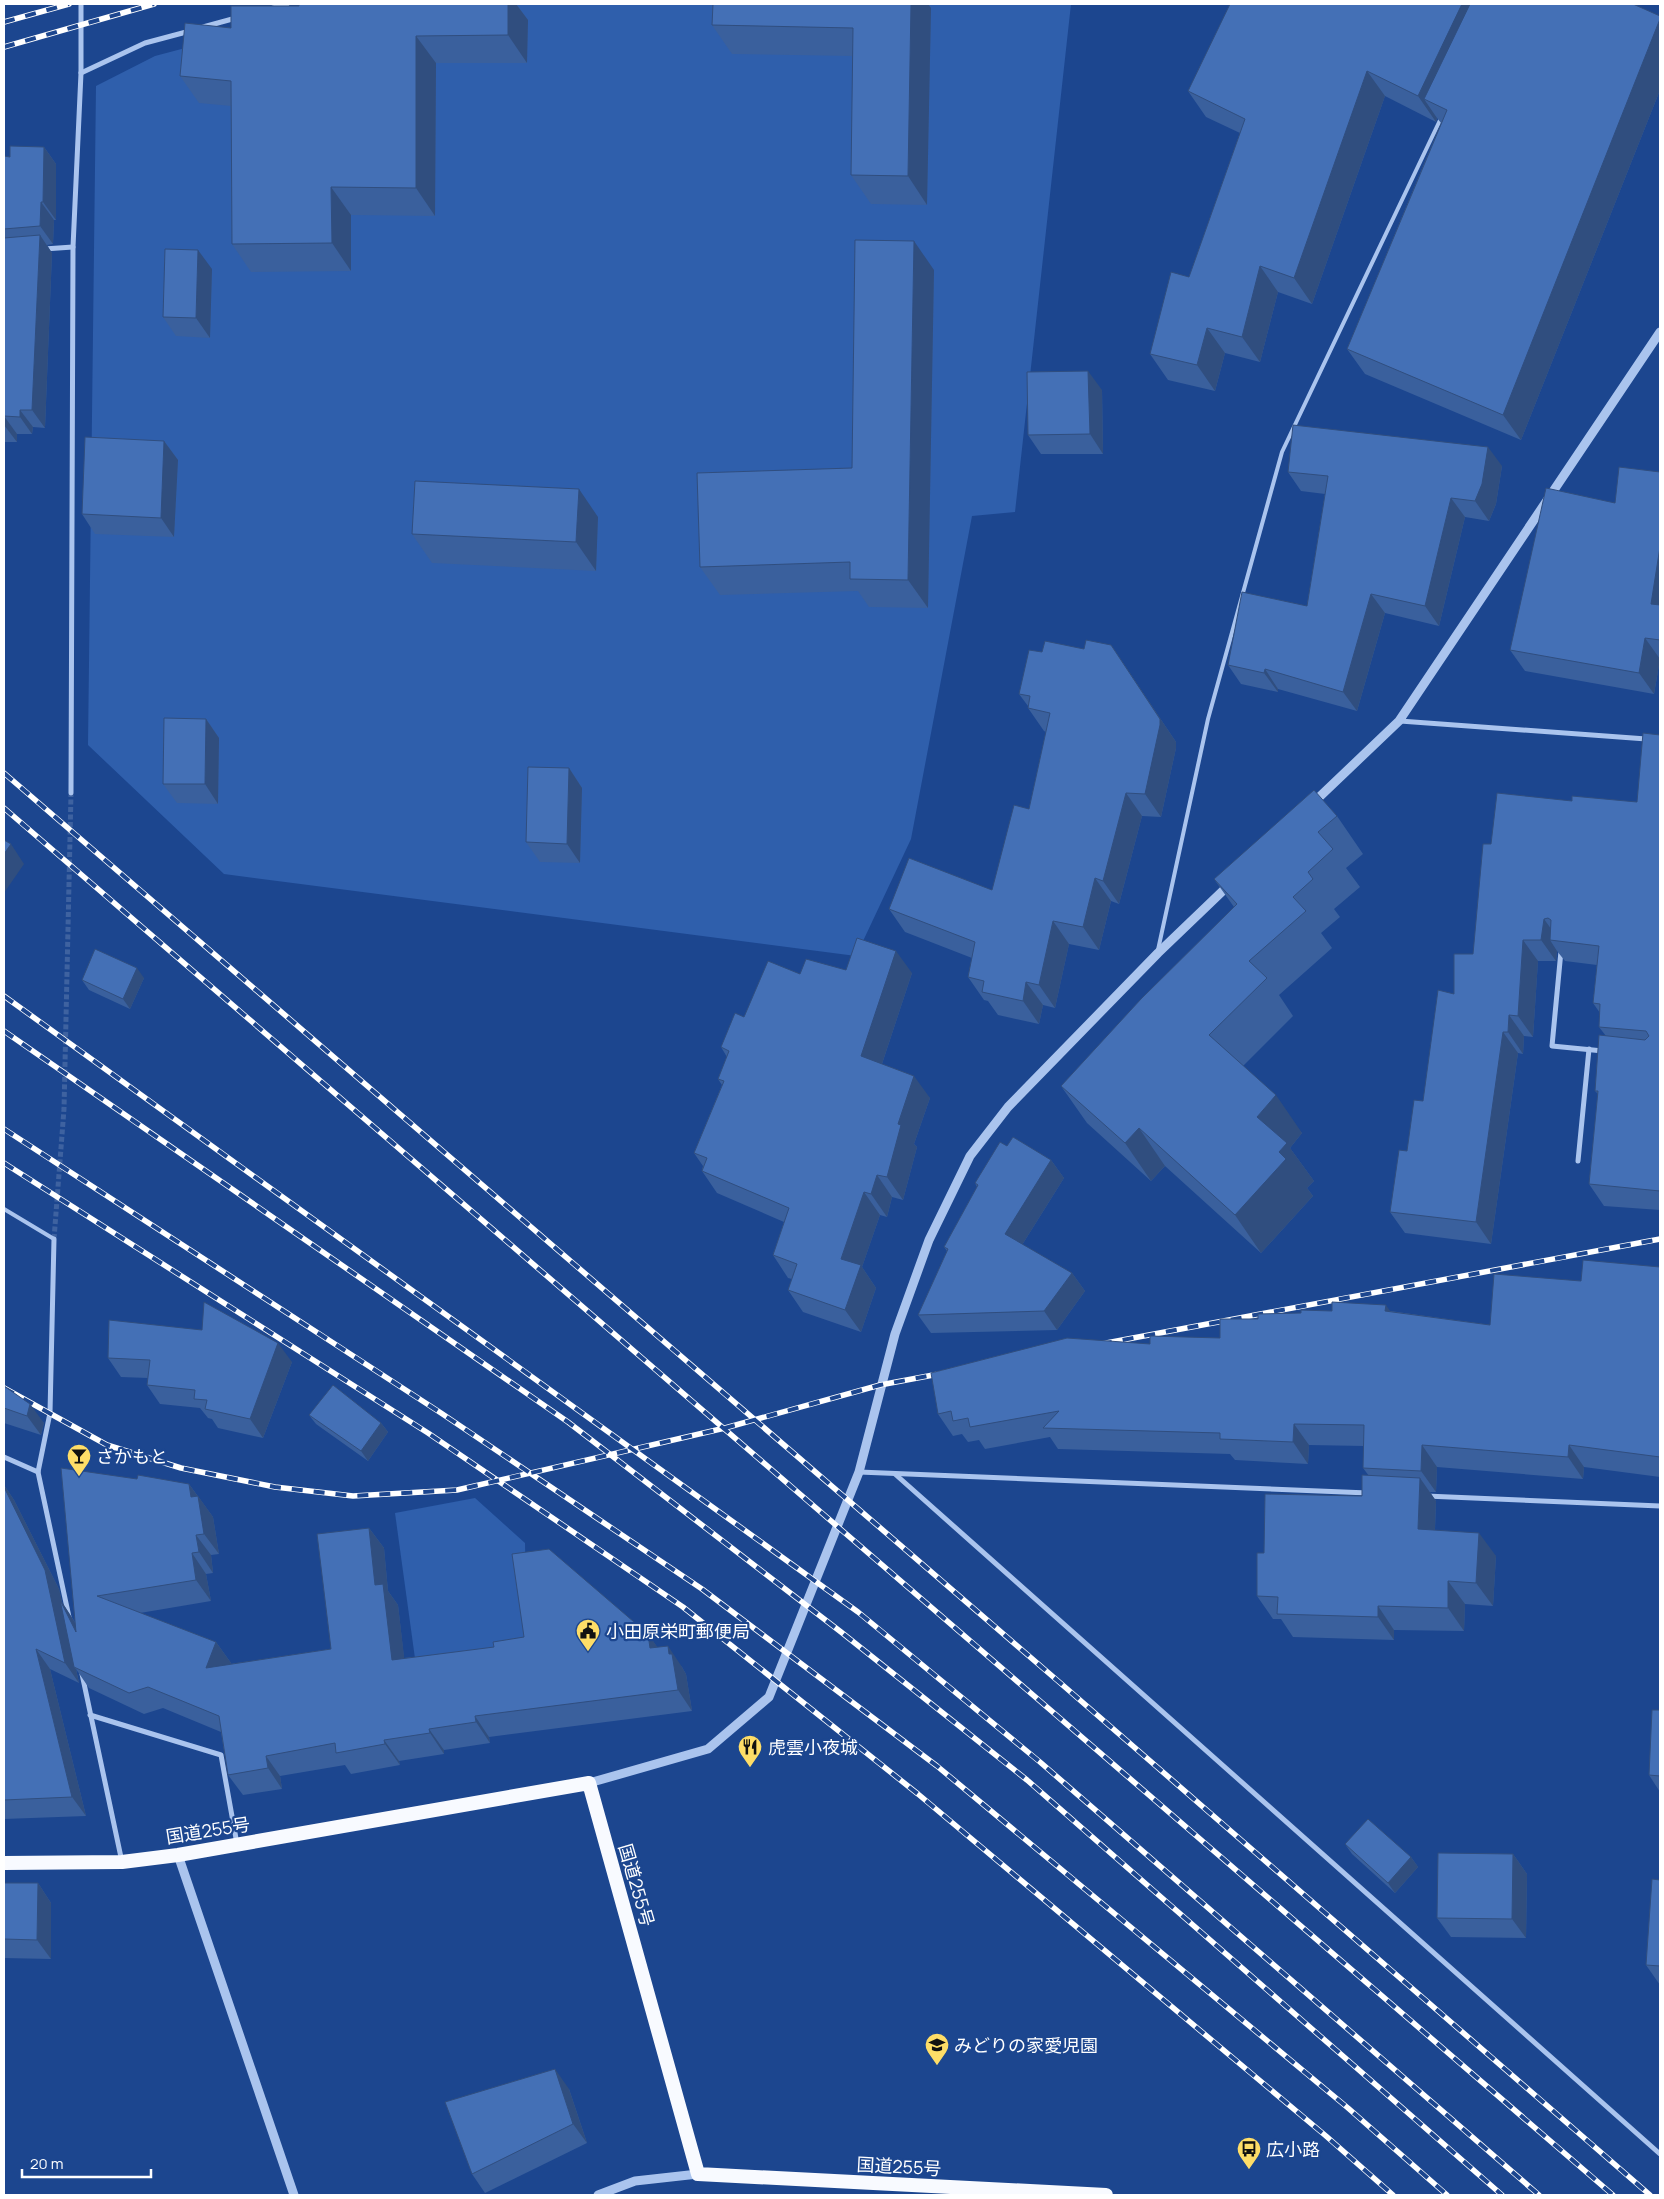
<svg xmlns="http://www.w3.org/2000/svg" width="1664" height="2199" font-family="Manrope,'Noto Sans JP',sans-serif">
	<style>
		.green { fill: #2f5fac }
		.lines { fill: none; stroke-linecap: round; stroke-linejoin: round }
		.minor-tunnel { stroke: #3e62a0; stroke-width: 5; stroke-dasharray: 5 2.5; stroke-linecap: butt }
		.service { stroke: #aac4ee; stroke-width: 4 }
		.minor { stroke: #aac4ee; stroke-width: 5 }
		.tertiary { stroke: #aac4ee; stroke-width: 9 }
		.trunk { stroke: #f8faff; stroke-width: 14 }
		.rail-casing { stroke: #fff; stroke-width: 5.5 }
		.rail { stroke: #1c468f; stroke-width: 4; stroke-dasharray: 11; stroke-linecap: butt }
		.wall { fill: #3a609d }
		.shaded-wall { fill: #304e7f }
		.building { fill: #4470b6; stroke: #304e7f }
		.labels { text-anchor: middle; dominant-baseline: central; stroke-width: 4.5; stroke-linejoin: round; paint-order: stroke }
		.poi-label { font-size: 18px; fill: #fff; stroke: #1c468f; text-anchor: start }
		.street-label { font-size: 18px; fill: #fff; stroke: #1c468f }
	</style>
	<rect width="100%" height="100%" fill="#1c468f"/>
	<g class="green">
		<path d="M352,4H1071L1015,512L972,516L911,839L856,956L224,874L88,745L96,86L155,56Z"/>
		<path d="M475,1498L525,1543L527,1650L417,1673L395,1513Z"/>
	</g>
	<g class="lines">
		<path class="minor-tunnel" d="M54,1239L64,1109L71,793"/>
		<g class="service">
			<path d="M1158,950L1208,719L1282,452L1442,116"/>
			<path d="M4,1209L54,1239"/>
		</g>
		<g class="minor">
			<path d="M273,8L287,4"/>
			<path d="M203,27L236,18"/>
			<path d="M81,73L145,43L190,31"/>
			<path d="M44,249L73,247"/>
			<path d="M1400,721L1660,740"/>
			<path d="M71,793L73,247L81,73V4"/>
			<path d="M1561,951L1552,1046L1603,1051"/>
			<path d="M1578,1161L1589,1049"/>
			<path d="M54,1239L50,1413L38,1472L69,1617"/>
			<path d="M4,1457L38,1472"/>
			<path d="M859,1472L1368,1493"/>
			<path d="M895,1474L1660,2154"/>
			<path d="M1426,1496L1660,1506"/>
			<path d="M82,1674L122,1862"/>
			<path d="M90,1715L221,1755L237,1844"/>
		</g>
		<g class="tertiary">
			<path d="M1312,804L1399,721L1660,332"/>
			<path d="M589,1783L708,1749L769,1697L859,1472L895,1334L929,1240L970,1156L1008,1107L1158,953L1231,883"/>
			<path d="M178,1855L294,2195"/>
			<path d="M598,2195L635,2181L698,2174"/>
		</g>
		<path class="trunk" d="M4,1863L122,1862L178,1855L589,1783L698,2174L1106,2195"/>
		<defs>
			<g id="rail">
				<path d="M4,22L69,4"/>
				<path d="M4,47L154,4"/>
				<path d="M4,773L1058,1681L1650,2195"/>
				<path d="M4,808L1613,2195"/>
				<path d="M4,996L858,1612L1040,1762L1539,2195"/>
				<path d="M4,1031L568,1422L841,1632L1027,1780L1502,2195"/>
				<path d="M4,1129L441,1413L702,1589L937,1766L1348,2108L1447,2195"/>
				<path d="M4,1163L428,1433L683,1607L918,1794L1326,2136L1393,2195"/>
				<path d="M1101,1344L1660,1239"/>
				<path d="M4,1388L107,1445L181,1468L275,1487L353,1496L457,1490L725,1428L880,1385L944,1373"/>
			</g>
		</defs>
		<use href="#rail" class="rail-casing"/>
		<use href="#rail" class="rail"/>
	</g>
	<g class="wall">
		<path d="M299,4H516L528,20L527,63H436L435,216L351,215V271L251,272L232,244L231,106L199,103L180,76L299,6Z"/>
		<path d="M713,4H928L931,8L927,205L871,204L851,175L853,56L732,54L712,25Z"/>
		<path d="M1660,16V90L1521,440L1365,374L1347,349L1441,123L1437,118L1436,122L1385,96L1312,304L1278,292L1260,362L1225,353L1215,391L1168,380L1150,354L1189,277L1240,133L1206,117L1188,91Z"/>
		<path d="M44,147L56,164V220H54L53,244L47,245L52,253L45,428L33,427L32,434H17V442H4V156L10,157Z"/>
		<path d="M212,269L210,338L176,336L163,317Z"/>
		<path d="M934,270L928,608L869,607L858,591L720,595L700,567L852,468Z"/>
		<path d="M1102,390L1103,454H1041L1028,435Z"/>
		<path d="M164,441L178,460L174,537L95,534L82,514Z"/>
		<path d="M1502,466L1496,504L1489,521L1465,517L1439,626L1385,613L1357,711L1278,689V692L1241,684L1228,665L1307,606L1325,494L1301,491L1288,472Z"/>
		<path d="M1660,472V659L1654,694L1525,671L1510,650L1615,503Z"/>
		<path d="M598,517L596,571L432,563L412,534Z"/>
		<path d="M1111,645L1176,742V748L1161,817L1142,816L1119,904L1111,901L1099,950L1069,944L1055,1008L1043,1005L1039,1024L998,1015L988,1001L984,1000L968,977L972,958L905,932L889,909L992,890L1029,809L1046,732L1044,731L1028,708V706L1019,694L1042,652L1084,649Z"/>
		<path d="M206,719L219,738L218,804L177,803L163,784Z"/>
		<path d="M1660,735V1210L1604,1206L1589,1184L1598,1094L1595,1091L1606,1036L1599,1027L1600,1013L1593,1003L1597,965L1565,961L1557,951L1556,961H1538L1533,1037L1524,1036L1523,1054L1518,1053L1491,1244L1405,1233L1390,1212L1407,1151L1423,1101L1454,994L1473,954L1491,844L1572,801L1637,802Z"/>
		<path d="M569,768L582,788L580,863L540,862L526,842Z"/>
		<path d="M1337,816L1363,854L1346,868L1360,887L1334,909L1340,917L1321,933L1332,948L1279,995L1293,1016L1243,1066L1302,1133L1290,1148L1314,1181L1307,1188L1313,1196L1261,1253L1165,1166L1151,1181L1087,1123L1061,1086L1234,907L1214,879Z"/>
		<path d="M846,970L912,973L882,1064L930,1098L914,1144L917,1147L903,1200L892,1197L887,1217L880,1215L862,1267L876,1288L861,1332L803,1312L788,1290L792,1279L788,1278L773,1255L784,1222L717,1193L702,1171L703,1166L694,1153L722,1085L718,1079L727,1057L721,1047L744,1017Z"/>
		<path d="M144,978L130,1009L89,990L82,980Z"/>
		<path d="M1007,1146L1051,1160L1064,1178L1022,1245L1072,1273L1085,1291L1057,1330L931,1333L918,1315L947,1251L944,1247L977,1187L975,1183Z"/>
		<path d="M1660,1267V1477L1584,1467L1583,1479L1437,1467L1436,1492H1430L1436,1501L1435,1530L1496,1556L1493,1606L1465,1604L1464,1631L1394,1630V1640L1293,1637L1281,1619H1273L1257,1596L1264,1553L1362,1496L1369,1476L1363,1468L1364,1446L1309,1445L1308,1464L1235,1460L1230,1454L1058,1449L1050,1437L985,1449L979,1440L968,1442L962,1434L953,1436L938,1414L1150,1344L1220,1338L1258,1319L1332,1311H1390L1490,1325L1581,1281Z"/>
		<path d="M108,1358L292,1362L263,1438L218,1428L212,1419L208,1418L200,1408L160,1404L147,1385L148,1378L121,1377Z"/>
		<path d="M4,1386L44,1423L41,1435L4,1423Z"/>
		<path d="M309,1415L381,1423L388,1432L368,1461L316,1424Z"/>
		<path d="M137,1479L189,1484L213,1517L219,1554L211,1555L213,1573L206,1574L211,1601L140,1613L216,1642L231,1663L230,1664L331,1649L369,1528L384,1548L388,1591L398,1605L404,1658L648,1634L657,1647L682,1667L683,1669L686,1674L692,1711L489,1737L490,1743L444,1750V1754L399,1761L400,1765L351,1774L345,1765L280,1776L282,1789L243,1795L228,1775L221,1732L163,1708L144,1714L89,1688L76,1669L79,1683L50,1669L86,1816L4,1819V1485L14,1500L59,1589L62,1602L75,1622Z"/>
		<path d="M1660,1710V1792L1649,1775Z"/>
		<path d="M1345,1844L1411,1857L1418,1867L1395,1893L1352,1854Z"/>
		<path d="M1513,1854L1527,1874L1526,1938L1451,1937L1437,1918Z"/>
		<path d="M1660,1880V1985L1646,1965Z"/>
		<path d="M4,1883H38L51,1903V1959L4,1958Z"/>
		<path d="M569,2089L587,2143L485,2193L472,2174Z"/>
	</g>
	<g class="shaded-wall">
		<path d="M508,4H516L528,20L527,63L508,35Z"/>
		<path d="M911,4H928L931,8L927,205L908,176Z"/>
		<path d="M1462,4H1492L1424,99L1437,118L1436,122L1418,96Z"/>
		<path d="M1660,19V90L1521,440L1503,415Z"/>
		<path d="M416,36L436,63L435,216L416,188Z"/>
		<path d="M1367,71L1385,96L1312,304L1294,278Z"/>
		<path d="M44,147L56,164V220L43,202Z"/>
		<path d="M331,187L351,215V271L332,243Z"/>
		<path d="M41,202L54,220L53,244L40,226Z"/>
		<path d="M40,235L52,253L45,428L32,410Z"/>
		<path d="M914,241L934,270L928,608L908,580Z"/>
		<path d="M198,250L212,269L210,338L196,318Z"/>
		<path d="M1260,266L1278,292L1260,362L1242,337Z"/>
		<path d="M1207,328L1225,353L1215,391L1197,365Z"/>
		<path d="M1088,371L1102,390L1103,454L1090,434Z"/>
		<path d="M20,410L33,427L32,434L20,417Z"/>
		<path d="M4,416L17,434V442L4,425Z"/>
		<path d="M164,441L178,460L174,537L161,518Z"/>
		<path d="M1488,447L1502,466L1496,504L1489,521L1475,501Z"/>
		<path d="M579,489L598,517L596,571L576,542Z"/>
		<path d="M1451,498L1465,517L1439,626L1425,606Z"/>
		<path d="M1660,547V618L1651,604Z"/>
		<path d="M1371,594L1385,613L1357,711L1343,692Z"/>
		<path d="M1645,638L1660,659L1654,694L1639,673Z"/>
		<path d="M1111,645L1176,742V748L1161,817L1145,794Z"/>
		<path d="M1265,669L1278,689V692L1264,673Z"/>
		<path d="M206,719L219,738L218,804L205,784Z"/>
		<path d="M569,768L582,788L580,863L567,844Z"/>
		<path d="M1126,793L1142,816L1119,904L1103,881Z"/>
		<path d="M11,844L24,864L4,893V854Z"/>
		<path d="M1095,878L1111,901L1099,950L1083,927Z"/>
		<path d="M1544,919L1559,940H1550L1557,951L1556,961L1541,940Z"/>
		<path d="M1053,921L1069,944L1055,1008L1039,985Z"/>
		<path d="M1523,940L1538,961L1533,1037L1518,1016Z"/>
		<path d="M896,951L912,973L877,1079L861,1056Z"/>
		<path d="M137,968L144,978L130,1009L123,999Z"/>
		<path d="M1026,982L1043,1005L1039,1024L1023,1001Z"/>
		<path d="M1509,1015L1524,1036L1523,1054L1508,1032Z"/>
		<path d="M1503,1032L1518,1053L1491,1244L1476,1222Z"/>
		<path d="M914,1076L930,1098L914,1144L917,1147L903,1200L887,1177L898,1124Z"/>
		<path d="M1276,1095L1302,1133L1290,1148L1314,1181L1307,1188L1313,1196L1261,1253L1235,1215L1279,1152L1257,1117Z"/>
		<path d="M1139,1128L1165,1166L1151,1181L1125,1143Z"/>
		<path d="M1051,1160L1064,1178L1017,1253L1005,1234Z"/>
		<path d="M877,1175L892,1197L887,1217L871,1194Z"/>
		<path d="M864,1192L880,1215L862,1267L876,1288L861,1332L845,1310L841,1259Z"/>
		<path d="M1072,1273L1085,1291L1057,1330L1044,1311Z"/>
		<path d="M1386,1305L1401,1327L1385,1311Z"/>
		<path d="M278,1343L292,1362L263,1438L250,1419Z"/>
		<path d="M30,1404L44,1423L41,1435L27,1416Z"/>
		<path d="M381,1423L388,1432L368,1461L361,1451Z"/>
		<path d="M1294,1424L1309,1445L1308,1464L1293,1442Z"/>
		<path d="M1422,1445L1437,1467L1436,1492L1421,1471Z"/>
		<path d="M1569,1445L1584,1467L1583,1479L1568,1457Z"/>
		<path d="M1420,1478L1436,1501L1434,1552L1418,1529Z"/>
		<path d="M189,1484L199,1498L198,1496L213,1517L219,1554L204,1534L191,1497Z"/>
		<path d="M4,1485L14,1500L59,1589L62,1602L74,1621L91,1653L74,1667L76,1669L79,1683L65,1663L4,1487Z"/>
		<path d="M369,1528L384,1548L388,1591L398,1605L407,1681L392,1660L375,1585Z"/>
		<path d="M1479,1533L1496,1556L1493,1606L1476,1583Z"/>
		<path d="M196,1535L211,1555L213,1573L199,1552Z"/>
		<path d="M192,1553L206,1574L211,1601L196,1580Z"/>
		<path d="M1448,1581L1465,1604L1464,1631L1448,1608Z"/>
		<path d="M1378,1606L1394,1630V1640L1378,1617Z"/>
		<path d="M648,1634L663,1655L650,1648Z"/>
		<path d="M216,1642L231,1663L220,1689L206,1668Z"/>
		<path d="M668,1646L682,1667L683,1669L686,1674L692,1711L678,1690Z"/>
		<path d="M36,1649L50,1669L86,1816L72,1797Z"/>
		<path d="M475,1716L489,1737L490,1743L476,1722Z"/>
		<path d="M429,1729L444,1750V1754L430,1733Z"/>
		<path d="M384,1740L399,1761L400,1765L385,1744Z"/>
		<path d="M266,1756L280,1776L282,1789L268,1768Z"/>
		<path d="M1513,1854L1527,1874L1526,1938L1512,1919Z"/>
		<path d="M1411,1857L1418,1867L1395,1893L1388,1883Z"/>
		<path d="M38,1883L51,1903V1959L37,1940Z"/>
		<path d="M555,2069L569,2089L587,2143L573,2124Z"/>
	</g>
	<g class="building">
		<path d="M299,4H508V35L416,36V188L331,187L332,243L232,244L231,81L180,76L185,23L231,28V6H299Z"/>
		<path d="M713,4H911L908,176L851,175L853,28L712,25Z"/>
		<path d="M1230,4H1462L1418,96L1367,71L1294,278L1260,266L1242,337L1207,328L1197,365L1150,354L1171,272L1189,277L1245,119L1188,91Z"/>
		<path d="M1470,4H1633L1660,16V19L1503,415L1347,349L1447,110L1424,99Z"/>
		<path d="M10,146L44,147L43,202H41L40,226L4,229V156L10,157Z"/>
		<path d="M40,235L32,410H20V417L4,416V425V238Z"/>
		<path d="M855,240L914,241L908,580L850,579V562L700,567L697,473L852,468Z"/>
		<path d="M165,249L198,250L196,318L163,317Z"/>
		<path d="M1088,371L1090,434L1028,435L1027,372Z"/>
		<path d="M1293,425L1488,447L1482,484L1475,501L1451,498L1425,606L1371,594L1343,692L1265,669L1264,673L1228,665L1242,592L1307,606L1328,476L1288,472Z"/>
		<path d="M85,437L164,441L161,518L82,514Z"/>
		<path d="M1619,467L1660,472V547L1651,604L1660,605V640L1645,638L1639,673L1510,650L1546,488L1615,503Z"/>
		<path d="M415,481L579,489L576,542L412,534Z"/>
		<path d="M1086,640L1111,645L1160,719V725L1145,794L1126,793L1103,881L1095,878L1083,927L1053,921L1039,985L1026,982L1023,1001L982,992L984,981L968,977L975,942L889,909L909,858L992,890L1014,805L1029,809L1050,713L1028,708L1030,696L1019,694L1029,650L1042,652L1045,641L1084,649Z"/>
		<path d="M164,718L206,719L205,784H163Z"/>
		<path d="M1643,733L1660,735V1191L1589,1184L1598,1091H1595L1599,1035L1645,1040L1649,1036L1646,1031L1599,1027L1600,1004L1593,1003L1599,946L1550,940L1551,920L1548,918L1544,919L1541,940H1523L1518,1016L1509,1015L1508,1032H1503L1476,1222L1390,1212L1399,1150L1407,1151L1414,1100L1423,1101L1438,990L1454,994V954H1473L1483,844H1491L1497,793L1572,801V796L1637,802Z"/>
		<path d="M528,767L569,768L567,844L526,842Z"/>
		<path d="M1314,790L1337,816L1318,832L1333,849L1308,872L1313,879L1293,897L1306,911L1249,961L1267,978L1209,1035L1276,1095L1257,1117L1287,1143L1279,1152L1286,1159L1235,1215L1139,1128L1125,1143L1061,1086L1141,999L1237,904L1214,879Z"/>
		<path d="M4,840L11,844L4,854Z"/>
		<path d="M857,938L896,951L861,1056L914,1076L898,1124L901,1125L887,1177L877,1175L871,1194L864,1192L841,1259L861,1265L845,1310L788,1290L797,1264L773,1255L789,1208L702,1171L707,1158L694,1153L724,1081L718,1079L729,1051L721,1047L735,1013L744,1017L768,961L800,974L806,959L846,970Z"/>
		<path d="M95,949L137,968L123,999L82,980Z"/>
		<path d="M1013,1137L1051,1160L1005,1234L1072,1273L1044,1311L918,1315L948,1249L944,1247L978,1185L975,1183L1000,1142L1007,1146Z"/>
		<path d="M1583,1260L1660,1267V1457L1569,1445L1568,1457L1422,1445L1421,1471L1363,1468L1364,1425L1294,1424L1293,1442L1220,1439V1433L1043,1428L1059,1411L970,1427L968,1418L953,1421L951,1411L938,1414L931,1373L1067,1338L1150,1344V1336L1220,1338V1319H1258V1314L1301,1313V1310L1332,1311V1302L1386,1305L1385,1311L1490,1325L1494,1274L1581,1281Z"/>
		<path d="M204,1302L278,1343L250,1419L205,1409L207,1400L194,1399L195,1390L147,1385L150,1360L108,1358L109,1320L202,1330Z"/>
		<path d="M333,1385L381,1423L361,1451L309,1415Z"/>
		<path d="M4,1386L30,1404L27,1416L4,1408Z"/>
		<path d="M61,1468L137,1479L138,1475L189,1484L191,1497L198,1496L204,1534L196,1535L199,1552L192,1553L196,1580L97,1596L216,1642L206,1668L331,1649L317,1534L369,1528L375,1585L383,1584L392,1660L494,1647L493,1642L524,1637L512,1554L549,1549L648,1634L650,1648L668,1646L669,1654H672L678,1690L475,1716L476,1722L429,1729L430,1733L384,1740L385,1744L336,1753L335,1743L266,1756L268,1768L228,1775L219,1716L148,1687L129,1693L74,1667L60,1600L76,1632Z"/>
		<path d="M1362,1475L1420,1478L1418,1529L1479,1533L1476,1583L1448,1581V1608L1378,1606V1617L1277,1614L1278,1597L1257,1596V1553H1264L1265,1494L1362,1496Z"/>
		<path d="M4,1487L45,1570L65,1663L36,1649L72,1797L4,1800Z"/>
		<path d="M1652,1710H1660V1776L1649,1775Z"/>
		<path d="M1368,1819L1411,1857L1388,1883L1345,1844Z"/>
		<path d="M1438,1853L1513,1854L1512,1919L1437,1918Z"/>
		<path d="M1652,1879L1660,1880V1966L1646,1965Z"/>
		<path d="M4,1883H38L37,1940L4,1939Z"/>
		<path d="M555,2069L573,2124L472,2174L445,2102Z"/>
	</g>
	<defs>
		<symbol id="bar-pin" viewBox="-11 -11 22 30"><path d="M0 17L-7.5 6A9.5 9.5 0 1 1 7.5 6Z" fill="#fedd67" stroke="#1c468f"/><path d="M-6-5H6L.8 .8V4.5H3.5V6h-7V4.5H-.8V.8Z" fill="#111"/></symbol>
		<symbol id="civic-pin" viewBox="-11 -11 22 30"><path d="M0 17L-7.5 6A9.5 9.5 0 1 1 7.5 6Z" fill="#fedd67" stroke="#1c468f"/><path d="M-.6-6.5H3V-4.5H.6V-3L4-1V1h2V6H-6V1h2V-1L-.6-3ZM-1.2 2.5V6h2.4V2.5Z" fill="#111"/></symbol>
		<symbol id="restaurant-pin" viewBox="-11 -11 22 30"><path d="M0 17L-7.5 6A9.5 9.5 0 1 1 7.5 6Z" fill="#fedd67" stroke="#1c468f"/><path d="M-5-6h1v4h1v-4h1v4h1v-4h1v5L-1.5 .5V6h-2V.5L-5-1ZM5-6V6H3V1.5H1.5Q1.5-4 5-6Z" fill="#111"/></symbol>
		<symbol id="school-pin" viewBox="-11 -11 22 30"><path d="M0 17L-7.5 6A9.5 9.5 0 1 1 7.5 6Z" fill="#fedd67" stroke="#1c468f"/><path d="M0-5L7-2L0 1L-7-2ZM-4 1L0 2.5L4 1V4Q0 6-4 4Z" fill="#111"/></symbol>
		<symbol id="bus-pin" viewBox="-11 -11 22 30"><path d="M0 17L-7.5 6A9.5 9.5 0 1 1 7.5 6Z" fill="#fedd67" stroke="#1c468f"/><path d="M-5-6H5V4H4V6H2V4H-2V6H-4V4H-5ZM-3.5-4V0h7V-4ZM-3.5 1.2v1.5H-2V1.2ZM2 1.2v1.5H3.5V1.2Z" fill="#111"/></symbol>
	</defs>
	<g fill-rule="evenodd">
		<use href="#bar-pin" x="65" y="1442" width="28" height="38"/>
		<use href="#civic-pin" x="574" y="1617" width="28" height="38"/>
		<use href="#restaurant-pin" x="736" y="1733" width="28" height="38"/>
		<use href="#school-pin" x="923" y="2031" width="28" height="38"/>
		<use href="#bus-pin" x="1235" y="2135" width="28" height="38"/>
	</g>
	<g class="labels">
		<g class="poi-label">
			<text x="96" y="1456">さかもと</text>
			<text x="606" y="1631">小田原栄町郵便局</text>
			<text x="768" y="1747">虎雲小夜城</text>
			<text x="954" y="2045">みどりの家愛児園</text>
			<text x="1266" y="2149">広小路</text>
		</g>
		<g class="street-label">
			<text transform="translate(208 1830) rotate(-9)">国道255号</text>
			<text transform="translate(637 1885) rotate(74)">国道255号</text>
			<text transform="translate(899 2166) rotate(3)">国道255号</text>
		</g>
	</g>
	<rect width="1664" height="2199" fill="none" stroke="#ffffff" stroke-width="10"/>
	<path d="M22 2169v8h129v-8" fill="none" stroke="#ffffff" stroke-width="2.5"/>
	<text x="30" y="2169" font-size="15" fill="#ffffff" stroke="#1c468f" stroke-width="4" paint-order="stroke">20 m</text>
</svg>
